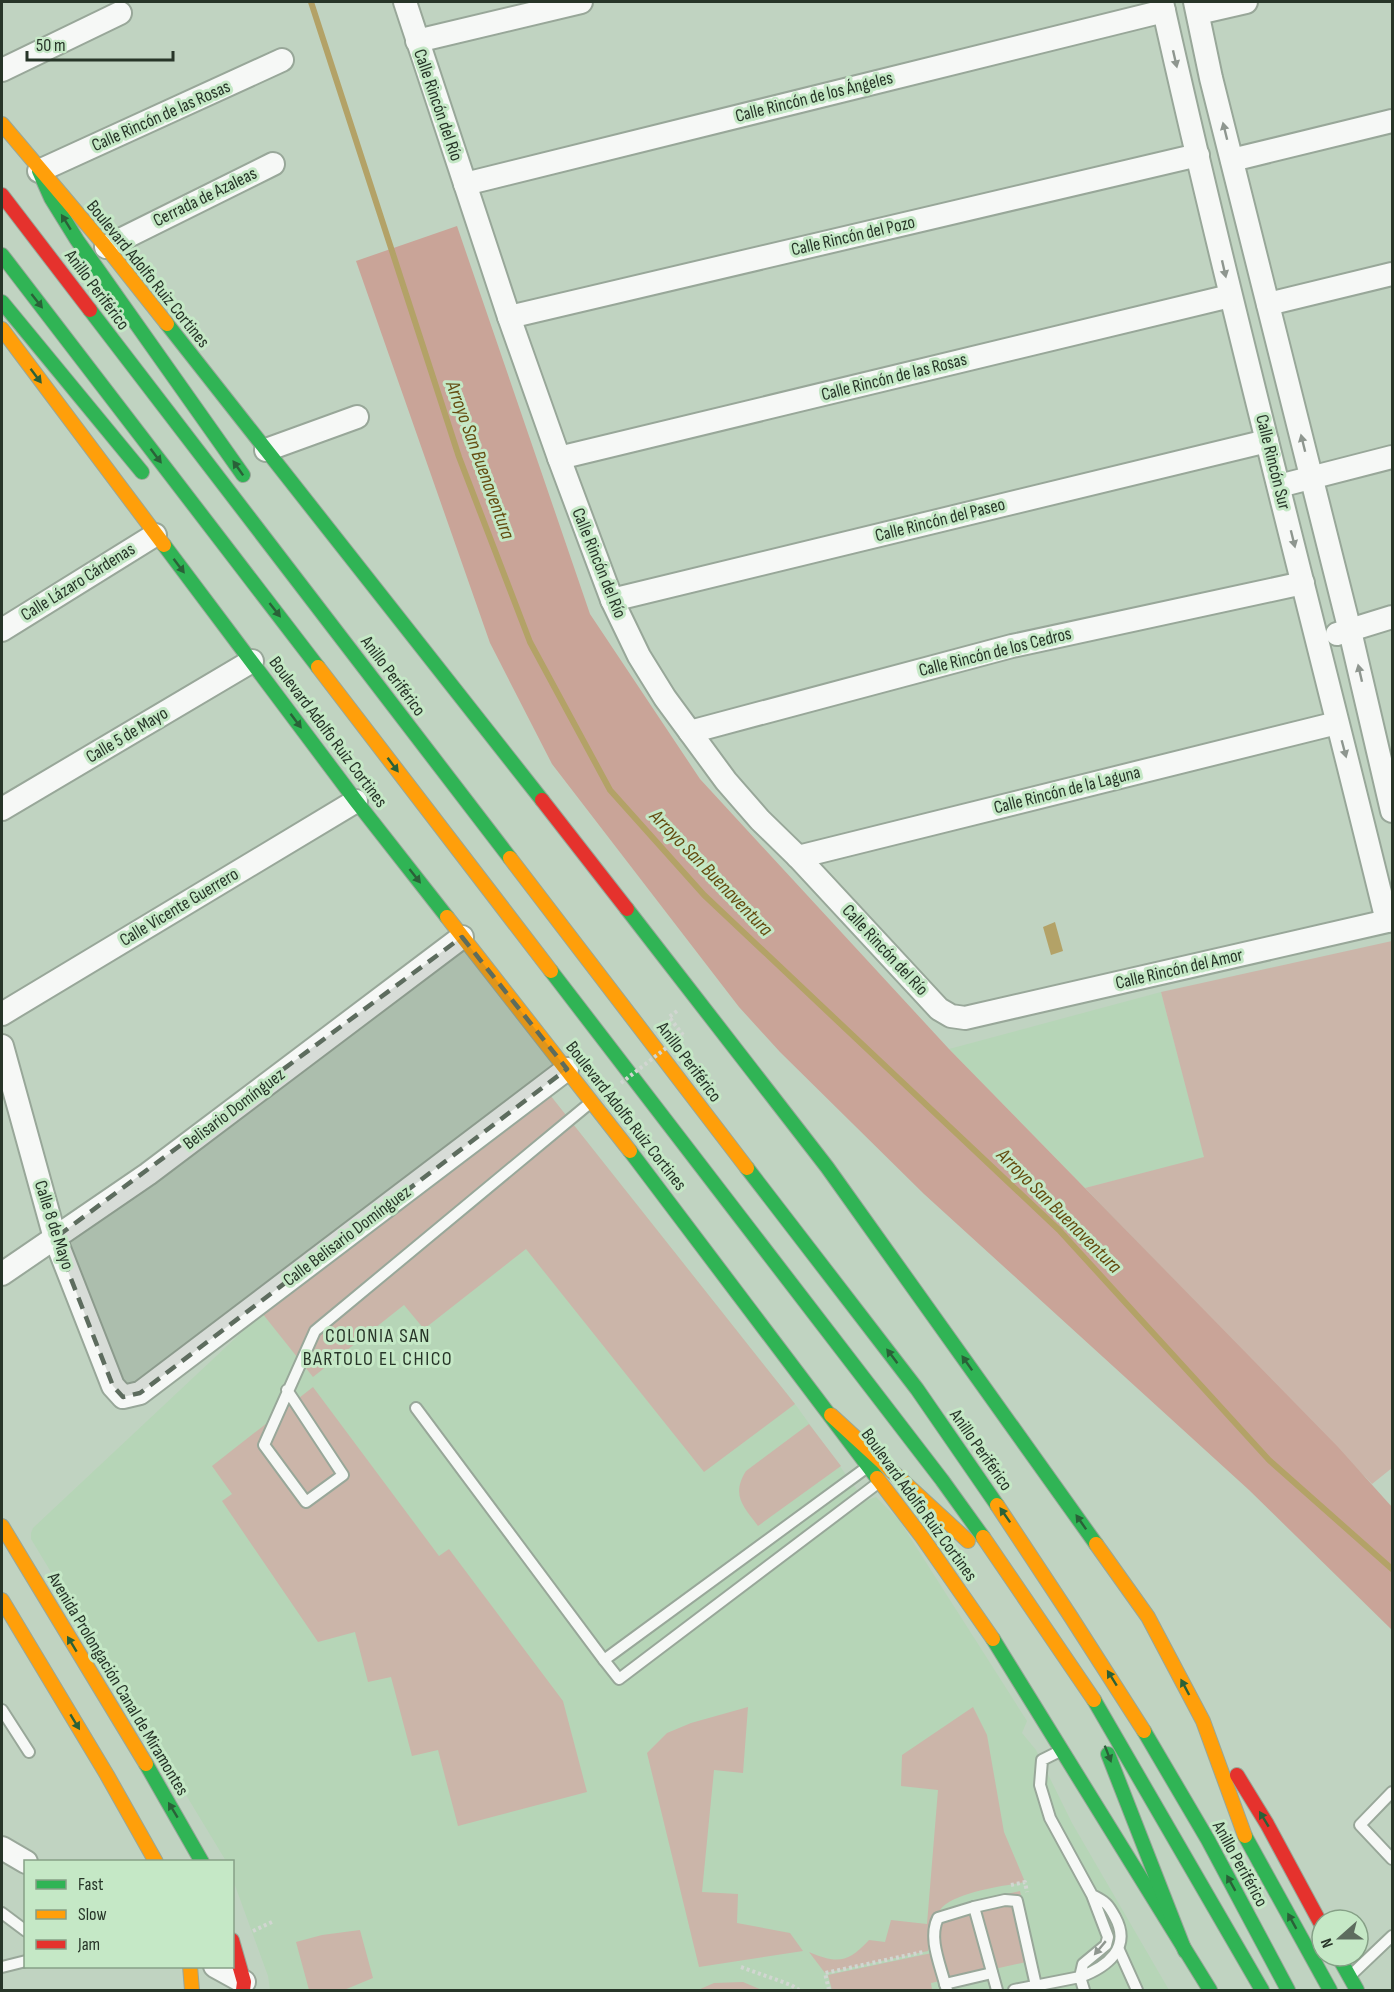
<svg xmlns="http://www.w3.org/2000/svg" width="1394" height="1992" font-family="'Sofia Sans Condensed',sans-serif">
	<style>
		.built { fill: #b6d5b7 }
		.green { fill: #cbb5a9 }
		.forest { fill: #c9a498 }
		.water { fill: #b3a267 }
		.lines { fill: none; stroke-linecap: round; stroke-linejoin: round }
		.stream { stroke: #b3a267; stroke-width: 6 }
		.lane-casing { stroke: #98a799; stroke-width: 14 }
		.street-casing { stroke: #98a799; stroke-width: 26 }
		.fast-casing { stroke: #98a799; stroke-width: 16 }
		.slow-casing { stroke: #98a799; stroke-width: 16 }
		.jam-casing { stroke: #98a799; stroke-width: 16 }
		.path { stroke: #d1d6d1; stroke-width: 4; stroke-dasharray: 3 3; stroke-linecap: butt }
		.lane { stroke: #f6f8f6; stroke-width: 10 }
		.street { stroke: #f6f8f6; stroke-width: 22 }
		.fast { stroke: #30b455; stroke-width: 14 }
		.slow { stroke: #ff9f0a; stroke-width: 14 }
		.jam { stroke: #e5322d; stroke-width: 14 }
		.path-bridge { stroke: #d1d6d1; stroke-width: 4; stroke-dasharray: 3 3; stroke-linecap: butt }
		.oneway { fill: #8e968f }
		.oneway2 { fill: #2a6138 }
		.marked { fill: #5d6c5e; fill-opacity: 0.2; stroke: #5d6c5e; stroke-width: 4.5; stroke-dasharray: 12 8; stroke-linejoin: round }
		.labels { text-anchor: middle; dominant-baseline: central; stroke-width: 6; stroke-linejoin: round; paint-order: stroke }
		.street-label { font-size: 18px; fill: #273528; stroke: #c5e8c6 }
		.water-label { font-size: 20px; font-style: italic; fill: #644c11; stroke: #c5e8c6 }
		.neighbourhood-label { font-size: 20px; letter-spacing: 1.5px; fill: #273528; stroke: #c5e8c6 }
	</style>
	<rect width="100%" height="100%" fill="#c0d3c1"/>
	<g class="built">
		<path d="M1161,992L1205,1158L1085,1188L949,1049Z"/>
		<path d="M550,1095L795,1404L865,1501L876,1497L899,1520L1027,1721L1022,1733L1036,1750L1072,1823L1169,1990H270L268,1976L233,1880L232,1862L226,1861L31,1539V1533L33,1528L262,1313Z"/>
	</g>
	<g class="green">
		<path d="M1392,941V1468L1372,1484L1085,1188L1204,1157L1161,992Z"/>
		<path d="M550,1095L795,1404L704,1472L526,1249L424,1329L404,1305L313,1377L262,1313Z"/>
		<path d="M313,1387L439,1556L449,1549L563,1701L587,1792L458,1826L438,1750L412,1756L391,1677L368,1682L355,1632L318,1642L222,1501L232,1494L212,1466Z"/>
		<path d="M809,1424L841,1466L758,1526C743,1506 731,1495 746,1471Z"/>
		<path d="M748,1707L743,1773L714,1770L702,1892L738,1894L737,1923L790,1933L803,1951L699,1967L647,1753L667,1733L691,1723Z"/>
		<path d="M973,1707L987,1735L1004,1832L1025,1882C1004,1886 953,1892 940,1910C931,1922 930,1936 928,1951L825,1973L809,1952C837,1964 848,1963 869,1940L885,1942L891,1920L927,1924L938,1790L901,1786L902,1755Z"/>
		<path d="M1020,1891L1035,1960L931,1983L932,1990H832L828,1975L932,1953L941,1923L962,1904Z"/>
		<path d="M360,1930L373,1978L344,1990H309L296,1942L322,1935Z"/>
		<path d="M743,1982L762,1990H698L714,1983Z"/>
	</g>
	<path class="forest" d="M457,226L590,614L700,779L949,1049L1338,1447L1392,1507V1630L1249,1490L924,1194L780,1052L739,1007L552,764L490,643L356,261Z"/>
	<path class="water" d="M1055,922L1063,951L1051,955L1043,927Z"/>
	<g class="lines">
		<path class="stream" d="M311,2L459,457L530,642L610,790L704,895L1059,1230L1269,1460L1392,1569"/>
		<defs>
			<g id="lane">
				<path d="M287,1390L343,1475L306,1502L264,1445L315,1331L590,1103"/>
				<path d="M416,1408L604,1660L866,1468"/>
				<path d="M604,1660L619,1679L878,1483"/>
				<path d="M2,1710L29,1752"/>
				<path d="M1060,1751L1042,1760L1040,1785L1050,1818L1092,1895L1108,1937L1106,1945L1083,1964L1080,1977C1107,1967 1132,1948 1115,1917C1108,1904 1106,1902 1092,1895"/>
				<path d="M1392,1792L1360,1825L1392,1859"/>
				<path d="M2,1913L26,1931"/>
				<path d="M1119,1950L1137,1990"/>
				<path d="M2,1967L26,1961"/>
				<path d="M1352,1974L1392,1936"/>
				<path d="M945,1984C940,1964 928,1938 938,1918L974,1907"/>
				<path d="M947,1990L945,1984L992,1973"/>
				<path d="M997,1990L974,1907L1005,1900L1017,1901L1037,1990"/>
				<path d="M1014,1990L1080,1977L1084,1990"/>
			</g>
			<g id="street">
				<path d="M405,2L509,317L559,458L612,600L639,656L665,698L726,781L760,820L798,857L939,1009L951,1016L965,1018L1392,920"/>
				<path d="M1162,2C1231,310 1312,615 1387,921"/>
				<path d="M1195,2L1211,78L1350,631L1392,811"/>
				<path d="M1198,13L1246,2"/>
				<path d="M417,41L581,2"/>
				<path d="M2,70L120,13"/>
				<path d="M1232,160L1392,121"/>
				<path d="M39,171L282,60"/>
				<path d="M465,184L1164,11"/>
				<path d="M106,247L273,164"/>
				<path d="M1268,304L1392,274"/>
				<path d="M509,317L1198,155"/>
				<path d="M266,450L357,417"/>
				<path d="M559,458L1230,296"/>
				<path d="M1279,486L1392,457"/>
				<path d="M612,600L1267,441"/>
				<path d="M2,630L155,535"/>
				<path d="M1337,634L1392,617"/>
				<path d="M690,732L1012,646L1303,583"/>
				<path d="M2,809L252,661"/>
				<path d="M798,857L1337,723"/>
				<path d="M2,1014L356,801"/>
				<path d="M2,1046L55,1238L113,1386L123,1397L140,1393L567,1069"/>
				<path d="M2,1274L148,1174L462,937"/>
				<path d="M2,1848L26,1862"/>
				<path d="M215,1966L244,1982"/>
			</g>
			<g id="fast">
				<path d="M39,171L51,198L77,240L243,475"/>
				<path d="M2,255L318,667"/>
				<path d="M2,302L142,472"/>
				<path d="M90,310L510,858"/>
				<path d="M167,324L542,800"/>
				<path d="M164,545L356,801L447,917"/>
				<path d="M627,909L827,1167L1096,1544"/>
				<path d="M551,971L942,1480L983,1537"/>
				<path d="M630,1151L877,1478"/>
				<path d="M747,1168L917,1389L997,1505"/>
				<path d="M993,1639L1210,1990"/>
				<path d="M1094,1700L1262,1990"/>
				<path d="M1144,1731L1208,1840L1288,1990"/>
				<path d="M1108,1754L1185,1951"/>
				<path d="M146,1764L202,1862"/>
				<path d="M1245,1836L1330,1990"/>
				<path d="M1338,1956L1357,1990"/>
			</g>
			<g id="slow">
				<path d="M2,124L106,247L167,324"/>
				<path d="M2,329L164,545"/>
				<path d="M318,667L551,971"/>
				<path d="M510,858L747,1168"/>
				<path d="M447,917L630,1151"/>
				<path d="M831,1415L968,1541"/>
				<path d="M877,1478L922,1537L993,1639"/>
				<path d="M997,1505L1071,1617L1144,1731"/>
				<path d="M2,1526L146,1764"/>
				<path d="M983,1537L1094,1700"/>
				<path d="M1096,1544L1148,1617L1203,1721L1245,1836"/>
				<path d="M2,1600L107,1775L156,1862"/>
				<path d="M190,1966L192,1990"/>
			</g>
			<g id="jam">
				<path d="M2,195L90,310"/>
				<path d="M542,800L627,909"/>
				<path d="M1237,1775L1267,1824L1322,1926"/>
				<path d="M232,1940L244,1982L243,1990"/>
			</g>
		</defs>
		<use href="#lane" class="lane-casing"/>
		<use href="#street" class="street-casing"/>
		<use href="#fast" class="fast-casing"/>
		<use href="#slow" class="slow-casing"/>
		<use href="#jam" class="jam-casing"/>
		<g class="path">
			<path d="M677,1011L669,1017L683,1035"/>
			<path d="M1011,1885L1025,1882L1027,1892"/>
			<path d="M253,1931L274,1921"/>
			<path d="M741,1967L791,1985L799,1990"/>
			<path d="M829,1990L825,1973L923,1952"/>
		</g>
		<use href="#lane" class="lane"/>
		<use href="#street" class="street"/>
		<use href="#fast" class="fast"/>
		<use href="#slow" class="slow"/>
		<use href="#jam" class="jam"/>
		<path class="path-bridge" d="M621,1083L683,1035"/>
	</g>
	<defs><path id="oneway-solid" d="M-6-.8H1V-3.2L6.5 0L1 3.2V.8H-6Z" transform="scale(1.5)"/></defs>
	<g class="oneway">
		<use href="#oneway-solid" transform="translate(1175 59) rotate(77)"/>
		<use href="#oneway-solid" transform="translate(1225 131) rotate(-104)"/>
		<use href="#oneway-solid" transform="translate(1224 269) rotate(77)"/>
		<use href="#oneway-solid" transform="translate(1303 443) rotate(-104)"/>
		<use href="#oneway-solid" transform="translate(1293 539) rotate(76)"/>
		<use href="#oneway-solid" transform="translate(1360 673) rotate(-103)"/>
		<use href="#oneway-solid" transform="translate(1344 749) rotate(75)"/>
		<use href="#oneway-solid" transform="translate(1100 1948) rotate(130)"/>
	</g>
	<g class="oneway2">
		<use href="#oneway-solid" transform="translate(66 222) rotate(-122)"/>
		<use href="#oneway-solid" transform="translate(37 301) rotate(52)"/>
		<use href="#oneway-solid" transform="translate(36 376) rotate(53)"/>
		<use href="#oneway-solid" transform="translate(156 456) rotate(53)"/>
		<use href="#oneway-solid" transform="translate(238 468) rotate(-125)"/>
		<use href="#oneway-solid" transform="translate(179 566) rotate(53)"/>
		<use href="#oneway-solid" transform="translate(275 610) rotate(52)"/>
		<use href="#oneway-solid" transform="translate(296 721) rotate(53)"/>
		<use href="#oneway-solid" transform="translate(393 765) rotate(53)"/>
		<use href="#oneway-solid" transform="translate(415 876) rotate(52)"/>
		<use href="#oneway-solid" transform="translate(892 1356) rotate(-127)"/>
		<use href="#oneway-solid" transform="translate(967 1363) rotate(-125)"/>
		<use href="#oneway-solid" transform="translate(1005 1515) rotate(-125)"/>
		<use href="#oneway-solid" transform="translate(1081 1522) rotate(-125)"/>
		<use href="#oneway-solid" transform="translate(72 1644) rotate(-121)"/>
		<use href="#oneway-solid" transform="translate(1112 1678) rotate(-122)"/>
		<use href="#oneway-solid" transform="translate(1185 1687) rotate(-118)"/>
		<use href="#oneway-solid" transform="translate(75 1722) rotate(59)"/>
		<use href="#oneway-solid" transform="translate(1108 1754) rotate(69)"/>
		<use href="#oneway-solid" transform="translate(173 1810) rotate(-121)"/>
		<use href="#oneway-solid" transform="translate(1264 1819) rotate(-121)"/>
		<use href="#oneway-solid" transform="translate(1231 1883) rotate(-119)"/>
		<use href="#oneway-solid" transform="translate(1292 1921) rotate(-119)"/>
	</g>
	<path class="marked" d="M462,937L567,1069L140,1393L123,1397L113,1386L55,1238Z"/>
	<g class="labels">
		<g class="street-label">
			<text transform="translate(814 97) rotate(-14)">Calle Rincón de los Ángeles</text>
			<text transform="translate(438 105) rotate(71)">Calle Rincón del Río</text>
			<text transform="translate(161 116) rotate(-24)">Calle Rincón de las Rosas</text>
			<text transform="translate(205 197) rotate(-26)">Cerrada de Azaleas</text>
			<text transform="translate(853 236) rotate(-13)">Calle Rincón del Pozo</text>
			<text transform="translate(148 274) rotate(51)">Boulevard Adolfo Ruiz Cortines</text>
			<text transform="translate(97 290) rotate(53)">Anillo Periférico</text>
			<text transform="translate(894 377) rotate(-14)">Calle Rincón de las Rosas</text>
			<text transform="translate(1273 462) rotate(76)">Calle Rincón Sur</text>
			<text transform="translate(940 520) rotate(-14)">Calle Rincón del Paseo</text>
			<text transform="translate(599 563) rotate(68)">Calle Rincón del Río</text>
			<text transform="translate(78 582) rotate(-32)">Calle Lázaro Cárdenas</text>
			<text transform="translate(995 652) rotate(-14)">Calle Rincón de los Cedros</text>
			<text transform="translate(393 676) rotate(53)">Anillo Periférico</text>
			<text transform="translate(328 732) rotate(53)">Boulevard Adolfo Ruiz Cortines</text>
			<text transform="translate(127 735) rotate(-31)">Calle 5 de Mayo</text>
			<text transform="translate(1067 790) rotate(-14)">Calle Rincón de la Laguna</text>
			<text transform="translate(179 907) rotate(-31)">Calle Vicente Guerrero</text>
			<text transform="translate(885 950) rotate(47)">Calle Rincón del Río</text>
			<text transform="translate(1179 969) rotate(-13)">Calle Rincón del Amor</text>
			<text transform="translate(689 1062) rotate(53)">Anillo Periférico</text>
			<text transform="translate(234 1109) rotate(-37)">Belisario Domínguez</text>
			<text transform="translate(626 1116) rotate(52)">Boulevard Adolfo Ruiz Cortines</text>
			<text transform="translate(54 1225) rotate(72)">Calle 8 de Mayo</text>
			<text transform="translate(347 1236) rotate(-37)">Calle Belisario Domínguez</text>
			<text transform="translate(981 1450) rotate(55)">Anillo Periférico</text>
			<text transform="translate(919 1505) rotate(54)">Boulevard Adolfo Ruiz Cortines</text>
			<text transform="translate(118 1684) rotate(59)">Avenida Prolongación Canal de Miramontes</text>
			<text transform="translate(1240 1864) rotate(61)">Anillo Periférico</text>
		</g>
		<g class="water-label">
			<text transform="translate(480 460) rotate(70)">Arroyo San Buenaventura</text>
			<text transform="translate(711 873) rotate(46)">Arroyo San Buenaventura</text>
			<text transform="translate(1059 1211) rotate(45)">Arroyo San Buenaventura</text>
		</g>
		<g class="neighbourhood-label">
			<text x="378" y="1336">COLONIA SAN<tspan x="378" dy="23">BARTOLO EL CHICO</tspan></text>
		</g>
	</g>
	<rect width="1394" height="1992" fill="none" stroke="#273528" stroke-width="6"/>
	<rect x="24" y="1860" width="210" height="108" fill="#c5e8c6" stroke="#86a087" stroke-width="1.5"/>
	<rect x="36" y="1880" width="30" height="9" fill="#30b455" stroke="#86a087" stroke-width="1.5"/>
	<text x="78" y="1890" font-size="18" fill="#273528">Fast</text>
	<rect x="36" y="1910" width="30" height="9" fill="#ff9f0a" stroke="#86a087" stroke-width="1.5"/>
	<text x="78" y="1920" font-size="18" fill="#273528">Slow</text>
	<rect x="36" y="1940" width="30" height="9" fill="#e5322d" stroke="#86a087" stroke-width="1.5"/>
	<text x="78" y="1950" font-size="18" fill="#273528">Jam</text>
	<g transform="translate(1340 1938) rotate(249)"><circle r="28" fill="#c5e8c6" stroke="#86a087" stroke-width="1.5"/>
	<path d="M0-4.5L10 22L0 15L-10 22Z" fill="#5d6c5e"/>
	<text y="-9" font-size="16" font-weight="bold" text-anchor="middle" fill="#273528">N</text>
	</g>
	<path d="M27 51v9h146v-9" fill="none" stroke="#273528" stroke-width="3"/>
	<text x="36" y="51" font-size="18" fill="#273528" stroke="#c5e8c6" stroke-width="4.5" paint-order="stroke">50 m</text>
</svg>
